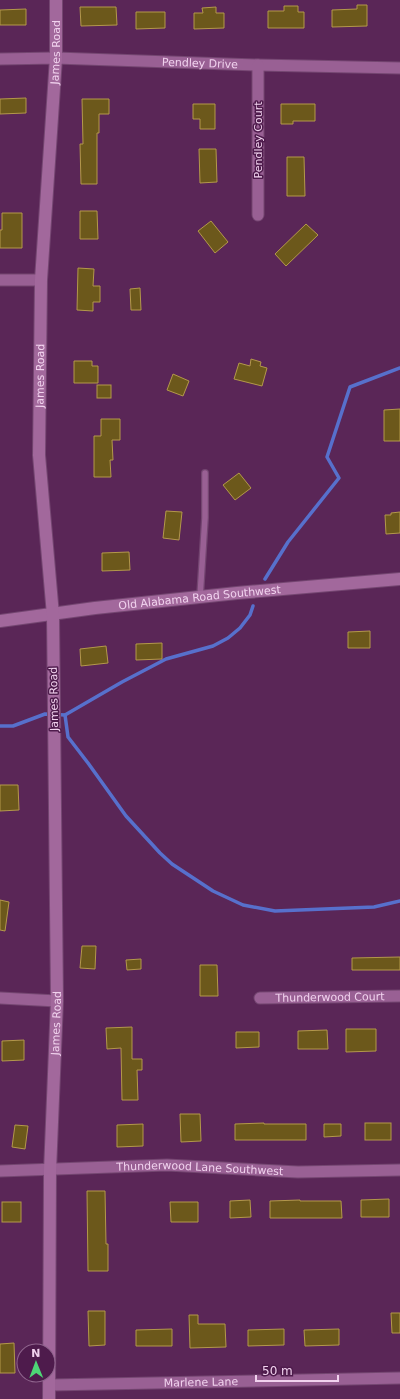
<svg xmlns="http://www.w3.org/2000/svg" width="400" height="1399" font-family="'DejaVu Sans',sans-serif">
	<style>
		.lines { fill: none; stroke-linecap: round; stroke-linejoin: round }
		.stream { stroke: #5770cc; stroke-width: 3.5 }
		.building { fill: #6c581b; stroke: #b3984b }
		.lane-casing { stroke: #744671; stroke-width: 8 }
		.street-casing { stroke: #744671; stroke-width: 13 }
		.secondary-casing { stroke: #744671; stroke-width: 14 }
		.lane { stroke: #996094; stroke-width: 5.5 }
		.street { stroke: #996094; stroke-width: 11 }
		.secondary { stroke: #a2689c; stroke-width: 12 }
		.labels { text-anchor: middle; dominant-baseline: central; stroke-width: 3; stroke-linejoin: round; paint-order: stroke }
		.street-label { font-size: 11px; fill: #f1d2ee; stroke: #4e1b4c }
	</style>
	<rect width="100%" height="100%" fill="#5a2657"/>
	<g class="lines">
		<g class="stream">
			<path d="M265,579L288,542L339,478L327,457L350,387L400,368"/>
			<path d="M65,715L68,737L88,763L126,816L160,853L172,864L213,891L243,905L275,911L374,907L400,901"/>
			<path d="M0,726H13L45,714L65,715L122,682L166,659L213,646L228,638L240,628L250,615L253,606"/>
		</g>
	</g>
	<g class="building">
		<path d="M357,5H367V26L332,27V10L357,9Z"/>
		<path d="M284,6H298V12H304V28H268V11H284Z"/>
		<path d="M80,7H116L117,25L81,26Z"/>
		<path d="M216,7V13H224V28L194,29V13H203L202,8Z"/>
		<path d="M26,9V25H0V10Z"/>
		<path d="M136,12H165V28L136,29Z"/>
		<path d="M26,98V113L0,114V99Z"/>
		<path d="M82,99H109V114H99V133H97V184H81L80,144H83Z"/>
		<path d="M193,104H215V129H200V119H193Z"/>
		<path d="M281,104H315V121H293V124H281Z"/>
		<path d="M199,149H216L217,182L200,183Z"/>
		<path d="M287,157H304L305,196H287Z"/>
		<path d="M80,211H97L98,239H80Z"/>
		<path d="M2,213H22V248H0V230H2Z"/>
		<path d="M211,221L228,242L215,253L198,231Z"/>
		<path d="M306,224L318,235L286,266L275,254Z"/>
		<path d="M78,268L94,269L93,286H100V302H93V311L77,310Z"/>
		<path d="M140,288L141,310H131L130,289Z"/>
		<path d="M251,359L261,362L260,366L267,368L262,386L234,379L239,363L250,366Z"/>
		<path d="M74,361H92V366H98V383H74Z"/>
		<path d="M173,374L189,381L183,396L167,390Z"/>
		<rect x="97" y="385" width="14" height="13"/>
		<path d="M400,409V441H384V410Z"/>
		<path d="M101,419H120V440H112L113,460H110L111,477H94V436H101Z"/>
		<path d="M239,473L251,488L235,500L223,485Z"/>
		<path d="M166,511L182,512L179,540L163,538Z"/>
		<path d="M400,512V533L386,534L385,515H391V513Z"/>
		<path d="M129,552L130,570L102,571V553Z"/>
		<path d="M370,631V648H348V632Z"/>
		<path d="M162,643V659L136,660V644Z"/>
		<path d="M106,646L108,663L81,666L80,649Z"/>
		<path d="M0,785H18L19,810L0,811Z"/>
		<path d="M0,900L9,902L5,931L0,930Z"/>
		<path d="M82,946H96L95,969L80,968Z"/>
		<path d="M400,957V970H352V958Z"/>
		<path d="M141,959V969L127,970L126,960Z"/>
		<path d="M200,965H217L218,996H200Z"/>
		<path d="M132,1027V1059H142V1070H137L138,1100H122L121,1048L107,1049L106,1028Z"/>
		<path d="M346,1029H376V1051L346,1052Z"/>
		<path d="M327,1030L328,1049H298V1031Z"/>
		<path d="M236,1032H259V1047L236,1048Z"/>
		<path d="M24,1040V1060L2,1061V1041Z"/>
		<path d="M180,1114H200L201,1141L181,1142Z"/>
		<path d="M264,1123V1124H306V1140H235V1124Z"/>
		<rect x="365" y="1123" width="26" height="17"/>
		<path d="M143,1124V1146L117,1147V1125Z"/>
		<path d="M324,1124H341V1136L324,1137Z"/>
		<path d="M15,1125L28,1126L25,1149L12,1147Z"/>
		<path d="M87,1191H105L106,1244H108V1271H88Z"/>
		<path d="M389,1199V1217H361V1200Z"/>
		<path d="M250,1200L251,1217L230,1218V1201Z"/>
		<path d="M300,1200V1201H341L342,1218H270V1201Z"/>
		<rect x="2" y="1202" width="19" height="20"/>
		<path d="M170,1202H198V1222H171Z"/>
		<path d="M88,1311H105V1345L89,1346Z"/>
		<path d="M391,1313H400V1333H392Z"/>
		<path d="M189,1315H198V1324H225L226,1347L190,1348Z"/>
		<path d="M172,1329V1346H136V1330Z"/>
		<path d="M284,1329V1345L248,1346V1330Z"/>
		<path d="M339,1329V1345L305,1346L304,1330Z"/>
		<path d="M14,1343L15,1373H0V1344Z"/>
	</g>
	<g class="lines">
		<defs>
			<path id="lane" d="M200,597L205,518V473"/>
			<g id="street">
				<path id="s1" d="M0,59L56,58L258,65L400,68"/>
				<path d="M258,215V65"/>
				<path d="M0,280H41"/>
				<path d="M0,998L57,1001"/>
				<path id="s2" d="M260,998L400,996"/>
				<path id="s3" d="M0,1171L167,1165L298,1172L400,1170"/>
				<path id="s4" d="M50,1385L400,1378"/>
			</g>
			<g id="secondary">
				<path id="s5" d="M0,621L95,608L237,593L400,579"/>
				<path id="s6" d="M49,1399L50,1171L57,1001L53,615L39,455L41,280L56,58V0"/>
			</g>
		</defs>
		<use href="#lane" class="lane-casing"/>
		<use href="#street" class="street-casing"/>
		<use href="#secondary" class="secondary-casing"/>
		<use href="#lane" class="lane"/>
		<use href="#street" class="street"/>
		<use href="#secondary" class="secondary"/>
	</g>
	<g class="labels">
		<g class="street-label">
			<text stroke="none"><textPath href="#s6" startOffset="1348">James Road</textPath></text>
			<text stroke="none"><textPath href="#s1" startOffset="200">Pendley Drive</textPath></text>
			<text transform="translate(258 140) rotate(-90)">Pendley Court</text>
			<text stroke="none"><textPath href="#s6" startOffset="1024">James Road</textPath></text>
			<text stroke="none"><textPath href="#s5" startOffset="201">Old Alabama Road Southwest</textPath></text>
			<text transform="translate(54 699) rotate(-91)">James Road</text>
			<text stroke="none"><textPath href="#s2" startOffset="70">Thunderwood Court</textPath></text>
			<text stroke="none"><textPath href="#s6" startOffset="376">James Road</textPath></text>
			<text stroke="none"><textPath href="#s3" startOffset="200">Thunderwood Lane Southwest</textPath></text>
			<text stroke="none"><textPath href="#s4" startOffset="151">Marlene Lane</textPath></text>
		</g>
	</g>
	<g transform="translate(36 1363) rotate(359)"><circle r="19" fill="#4e1b4c" stroke="#8f648d"/>
	<path d="M0-3L7 15L0 10L-7 15Z" fill="#4dd676"/>
	<text y="-6" font-size="11" font-weight="bold" text-anchor="middle" fill="#f1d2ee">N</text>
	</g>
	<path d="M256 1375v6h82v-6" fill="none" stroke="#f1d2ee" stroke-width="2"/>
	<text x="262" y="1375" font-size="12" fill="#f1d2ee" stroke="#4e1b4c" stroke-width="3" paint-order="stroke">50 m</text>
</svg>
